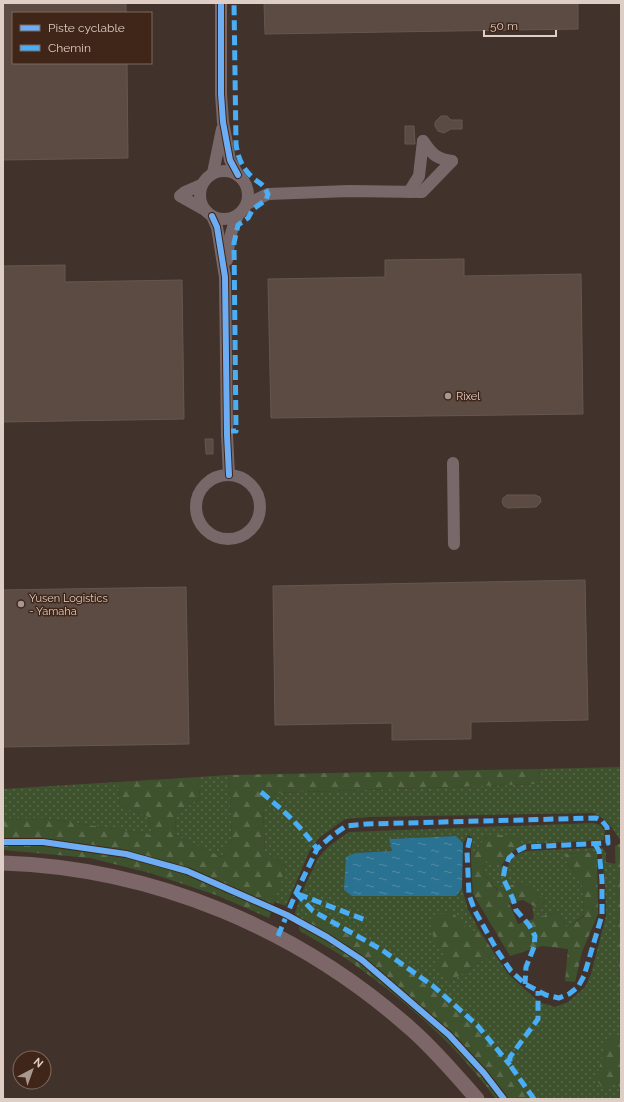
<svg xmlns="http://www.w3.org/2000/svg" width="624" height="1102" font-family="Raleway,sans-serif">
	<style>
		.grass { fill: url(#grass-dots) }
		.forest { fill: url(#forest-firs) }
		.water { fill: url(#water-ripples) }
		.building { fill: #5c4b43; stroke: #645752 }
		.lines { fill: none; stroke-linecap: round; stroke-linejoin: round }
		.minor { stroke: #79686a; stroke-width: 12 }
		.major { stroke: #7c6667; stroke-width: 15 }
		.quiet { stroke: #49aef6; stroke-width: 5; stroke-dasharray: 10 5; stroke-linecap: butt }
		.cycleway-casing { stroke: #3f2618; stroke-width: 8 }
		.cycleway { stroke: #6dadf4; stroke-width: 6 }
		.poi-dot { fill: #a8988f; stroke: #3f2618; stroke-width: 1.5 }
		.labels { text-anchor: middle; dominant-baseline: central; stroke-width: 3; stroke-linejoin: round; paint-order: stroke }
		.poi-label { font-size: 11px; fill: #dfcec5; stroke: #3f2618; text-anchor: start }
	</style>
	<defs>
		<pattern id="grass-dots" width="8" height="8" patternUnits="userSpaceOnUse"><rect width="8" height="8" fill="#3f522e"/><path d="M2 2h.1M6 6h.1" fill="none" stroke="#5a6a4b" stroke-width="1.8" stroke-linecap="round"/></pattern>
		<pattern id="forest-firs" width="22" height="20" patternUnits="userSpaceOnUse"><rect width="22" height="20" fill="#3f522e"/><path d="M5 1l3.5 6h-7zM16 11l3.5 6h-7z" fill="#5a6a4b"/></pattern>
		<pattern id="water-ripples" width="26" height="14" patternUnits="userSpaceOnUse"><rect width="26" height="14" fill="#2a7292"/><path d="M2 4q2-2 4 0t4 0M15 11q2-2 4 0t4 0" fill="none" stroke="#538ba4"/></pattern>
	</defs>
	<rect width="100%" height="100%" fill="#41332b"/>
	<g class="grass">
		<path d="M621,767V841C611,827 610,821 593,813L368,817L345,819L319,838L309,852L286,906L274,902L286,866L265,852L263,808L276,793L538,784L540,769Z"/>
		<path d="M229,775L232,841L221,857L175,835L176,813L200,798L198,777Z"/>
		<path d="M117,782L120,806L147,816L153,835L43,818H3V789Z"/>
		<path d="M593,823L600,825L605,831L604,840L527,844L522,846L517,835H487L471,859V849L473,838L468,835L463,843L456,836L389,839L392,851L355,853L352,896H455L462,888L468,909L478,928L449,954L435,963L451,981L494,953L508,974L539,1002L555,1007L568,1002L575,996L585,987L591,974L606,916L605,880L601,849L602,847L606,853V862L616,864L619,986H621V1035L607,1040L615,1080L620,1089L618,1099H534L510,1065L475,1022L423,978L371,942L314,911L300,931L295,913L303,890L318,858L329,846L349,832Z"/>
		<path d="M593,848L597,852L564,854L568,865L582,879L584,915L567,928L558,911L534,919L532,905L541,910L545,899L521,882L498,890L483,873L486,860L507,868C511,859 516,854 526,851Z"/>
	</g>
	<g class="forest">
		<path d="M540,769L538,784L276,793L263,808L265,852L286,866L269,918L216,895L150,873L90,858L3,850V818H43L153,835L147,816L120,806L117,782L198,777L200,798L176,813L175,835L221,857L232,841L229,775Z"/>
		<path d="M487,835H517L522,846C512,850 507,857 501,866L486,860L483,873L497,890L521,882L545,899L541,910L523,900L509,903L518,924L558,911L567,928L584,916L582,879L568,865L564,854L597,852L598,914L582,952L575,982L565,981L568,949L542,946L510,956L473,894L471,859Z"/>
		<path d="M621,843V986H619L615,846Z"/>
		<path d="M450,909L471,934L478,928L494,953L451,981L434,963L449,954L434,941L430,921Z"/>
		<path d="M313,911L371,942L423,978L433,986L475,1022L510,1065L534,1099H496C456,1045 409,1004 355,965C338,952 318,942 300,931Z"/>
		<path d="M621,1035V1099H618L620,1089L615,1080L606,1093L596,1079L607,1040Z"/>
	</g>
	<path class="water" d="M456,836L463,843L462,888L456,896H352L344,890L346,857L355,853L392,851L389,839Z"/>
	<g class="building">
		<path d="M3,3H126V13H13V63H127L128,158L3,160Z"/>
		<path d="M264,3H578V29L265,34Z"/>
		<path d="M441,116H447L451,120H462V129H451L444,133L438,131L435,126V122Z"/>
		<path d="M405,126H414L415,144H405Z"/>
		<path d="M464,259V276L581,274L583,414L271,418L268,279L385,277V260Z"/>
		<path d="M65,265V282L182,280L184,419L3,422V266Z"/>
		<path d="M205,439H213V454H206Z"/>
		<path d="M507,495H535L540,497L541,502L536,507L508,508L504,506L502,502L503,498Z"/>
		<path d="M585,580L588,720L471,722V739L392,740V723L275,725L273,586Z"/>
		<path d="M186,587L189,744L3,747V590Z"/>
	</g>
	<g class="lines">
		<g class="minor">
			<path d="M221,3V94L223,122L230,160L238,175"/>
			<path d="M423,141C432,154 436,159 452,161"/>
			<circle cx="224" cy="195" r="24"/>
			<path d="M213,173L222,129"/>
			<path d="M201,185L185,192L180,196L205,210"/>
			<path d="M409,192L419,176L423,141"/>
			<path d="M247,204L268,194L349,191L422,192L452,161"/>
			<path d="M212,216L217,227L225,277L227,435L229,475"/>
			<path d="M227,260C229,242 230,231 238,215"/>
			<path d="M453,463L454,544"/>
			<circle cx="228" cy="507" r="32"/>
		</g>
		<path class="major" d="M3,863C154,868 299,929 411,1029C435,1050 456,1075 477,1099"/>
		<g class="quiet">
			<path d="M227,431H236L234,243L238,225L248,218L253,209L266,200L268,194C262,182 261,185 253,178C242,168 238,158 236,144L234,3"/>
			<path d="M261,792C284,811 300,825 317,849"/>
			<path d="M470,838L467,851L469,895L475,911L498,952L511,971L525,984L546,995L559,998L569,994L578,987L584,976L602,915V880L599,851L595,844"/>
			<path d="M296,893L313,911L382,950L433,986L477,1025L510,1065"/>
			<path d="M298,894L368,921"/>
			<path d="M278,936L296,893L317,849L333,835L346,826L367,824L596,818L602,821L607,827L608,843L525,847L517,851L509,858L505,868L503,878L513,899L516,910L529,925L535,936L534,947L526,967L525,984"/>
			<path d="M534,1099L510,1065V1057L538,1019V991"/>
		</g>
		<defs>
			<g id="cycleway">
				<path d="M221,3V94L223,122L230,160L238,175"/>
				<path d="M212,216L217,227L225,277L227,435L229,475"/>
				<path d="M3,842H43L126,854L187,871L287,915L327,937L362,960L449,1035L484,1073L504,1099"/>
			</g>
		</defs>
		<use href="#cycleway" class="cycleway-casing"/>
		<use href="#cycleway" class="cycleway"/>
	</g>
	<g class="poi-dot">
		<circle cx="448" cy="396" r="4"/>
		<circle cx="21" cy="604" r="4"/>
	</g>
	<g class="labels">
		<g class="poi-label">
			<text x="456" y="396">Rixel</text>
			<text x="29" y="598">Yusen Logistics<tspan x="29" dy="13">- Yamaha</tspan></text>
		</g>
	</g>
	<rect width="624" height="1102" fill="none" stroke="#dfcec5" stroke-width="8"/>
	<rect x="12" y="12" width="140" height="52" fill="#3f2618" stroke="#7f695d"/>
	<rect x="20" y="25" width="20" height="6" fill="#6dadf4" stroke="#7f695d"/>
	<text x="48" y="32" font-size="12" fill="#dfcec5">Piste cyclable</text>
	<rect x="20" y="45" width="20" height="6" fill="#49aef6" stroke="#7f695d"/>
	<text x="48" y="52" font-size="12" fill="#dfcec5">Chemin</text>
	<g transform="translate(32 1070) rotate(41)"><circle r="19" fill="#3f2618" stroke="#7f695d"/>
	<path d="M0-3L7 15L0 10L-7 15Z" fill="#a8988f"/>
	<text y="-6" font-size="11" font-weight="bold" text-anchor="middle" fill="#dfcec5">N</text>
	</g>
	<path d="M484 30v6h72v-6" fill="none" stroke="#dfcec5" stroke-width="2"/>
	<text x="490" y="30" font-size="12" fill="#dfcec5" stroke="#3f2618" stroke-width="3" paint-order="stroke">50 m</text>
</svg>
